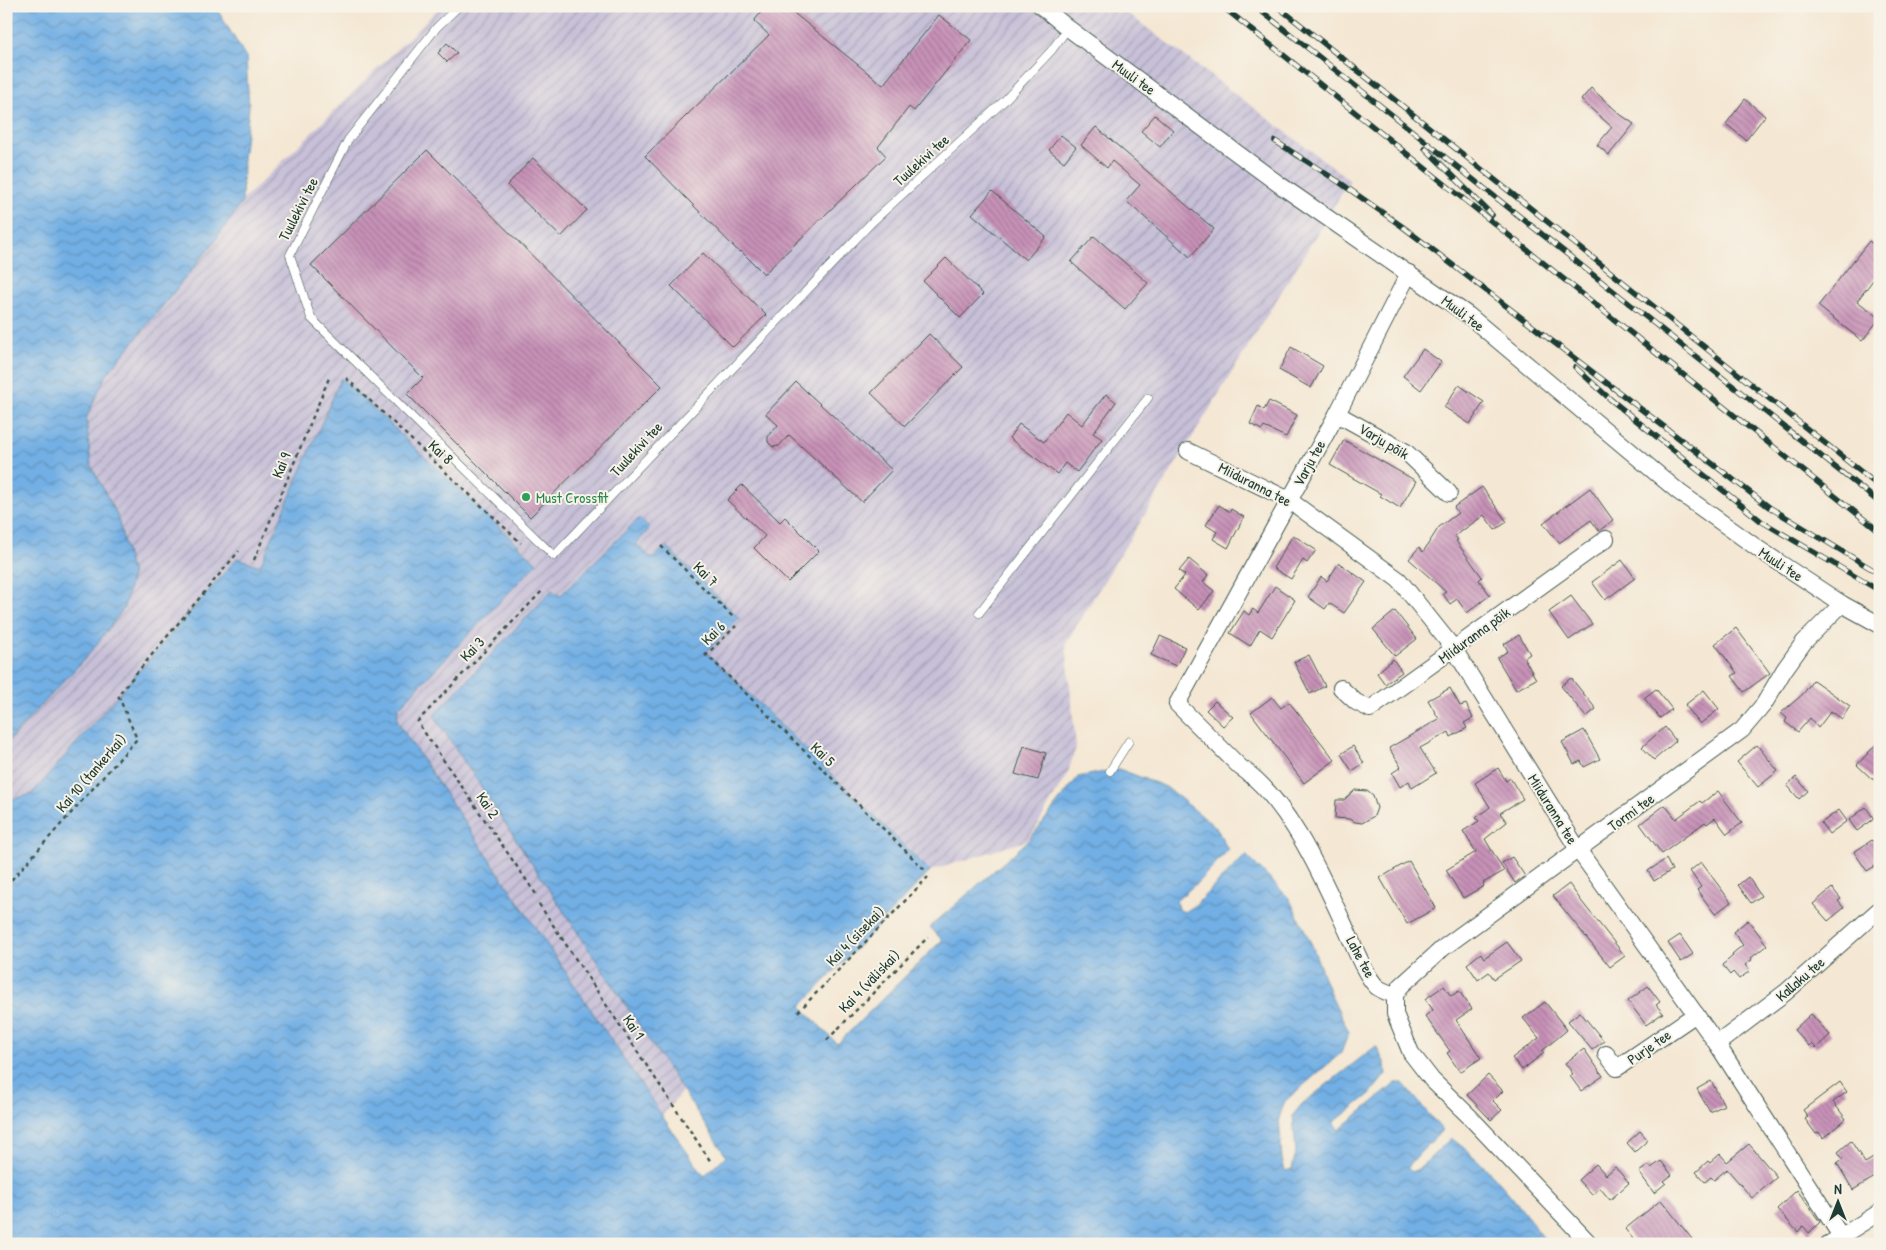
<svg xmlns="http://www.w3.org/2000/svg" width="1886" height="1250" font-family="'Patrick Hand',sans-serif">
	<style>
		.industrial { fill: url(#industrial-furrows) }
		.water { fill: url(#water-waves); stroke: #48768c }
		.building { fill: url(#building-back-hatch) }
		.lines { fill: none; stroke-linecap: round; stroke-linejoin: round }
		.lane-casing { stroke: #3f564c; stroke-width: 9 }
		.street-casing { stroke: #3f564c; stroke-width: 18 }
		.path { stroke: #3f564c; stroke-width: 2.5; stroke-dasharray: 4 4; stroke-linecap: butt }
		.lane { stroke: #fff; stroke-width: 8 }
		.street { stroke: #fff; stroke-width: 16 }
		.rail-casing { stroke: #1f3d34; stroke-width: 5.5 }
		.rail { stroke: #f7f3e8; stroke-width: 4; stroke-dasharray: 11; stroke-linecap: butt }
		.leisure-dot { fill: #2e9e5b; stroke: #f7f3e8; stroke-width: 2 }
		.labels { text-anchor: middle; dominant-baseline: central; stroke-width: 4; stroke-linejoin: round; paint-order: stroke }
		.street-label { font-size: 15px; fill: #1f3d34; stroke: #f7f3e8 }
		.leisure-label { font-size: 15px; fill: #27864d; stroke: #f7f3e8; text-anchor: start }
	</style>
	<defs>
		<pattern id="industrial-furrows" width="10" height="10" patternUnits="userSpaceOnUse" patternTransform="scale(1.25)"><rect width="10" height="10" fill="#c7c0d8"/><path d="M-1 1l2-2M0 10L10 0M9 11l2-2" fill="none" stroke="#a19db0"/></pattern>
		<pattern id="water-waves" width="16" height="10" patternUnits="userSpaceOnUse" patternTransform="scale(1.25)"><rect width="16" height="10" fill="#72afe4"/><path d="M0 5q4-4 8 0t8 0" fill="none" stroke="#5d90ba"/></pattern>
		<pattern id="building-back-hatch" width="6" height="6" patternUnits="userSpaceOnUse" patternTransform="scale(1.25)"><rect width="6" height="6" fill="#c892b8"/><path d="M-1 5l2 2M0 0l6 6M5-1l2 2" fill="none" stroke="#a27896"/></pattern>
	</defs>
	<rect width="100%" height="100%" fill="#f7f3e8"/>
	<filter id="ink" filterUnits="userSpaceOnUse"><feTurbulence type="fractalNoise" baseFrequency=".02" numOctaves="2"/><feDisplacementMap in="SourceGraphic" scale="10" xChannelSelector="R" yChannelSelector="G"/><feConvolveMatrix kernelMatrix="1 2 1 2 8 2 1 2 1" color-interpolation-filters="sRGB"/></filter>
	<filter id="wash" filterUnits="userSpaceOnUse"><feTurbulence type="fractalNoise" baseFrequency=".0096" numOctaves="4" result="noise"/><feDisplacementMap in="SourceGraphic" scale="20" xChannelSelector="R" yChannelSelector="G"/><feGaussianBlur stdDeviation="1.12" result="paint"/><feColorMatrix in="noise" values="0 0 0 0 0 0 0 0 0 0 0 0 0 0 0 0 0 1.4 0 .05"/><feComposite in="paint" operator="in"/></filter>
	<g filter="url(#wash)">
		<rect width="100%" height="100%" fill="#f4e7d3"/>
		<path class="industrial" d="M441,6H1118L1350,180L1066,643L1076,747L1068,772L1029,840L930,871L706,652L666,546L652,559L635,544L560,597L552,590L436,714L682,1091L662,1116L399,726L397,719L398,708L341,379L260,566L236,558L32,794L6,801V740L12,737L90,653L124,608L132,575L117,515L91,465L86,419L105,377L212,245L242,201Z"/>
		<g class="water">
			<path d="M6,6H215L246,57L249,108L243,159L242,202L212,245L105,377L86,419L91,465L117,515L132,575L124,608L90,653L12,737L6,740Z"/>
			<path d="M341,378L537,563L398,708L397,719L400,726L671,1129L704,1176L726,1156L436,719L435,714L552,590L560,596L639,518L650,528L636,544L652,559L666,546L739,618L706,652L930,871L801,1006L837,1044L942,940L930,927L1029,840L1078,777L1119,769L1166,787L1216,827L1228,850L1199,881L1176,901L1178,909L1184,912L1195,905L1246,855L1289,898L1312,945L1329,991L1349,1032L1341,1053L1285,1101L1279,1118L1282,1159L1285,1171L1292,1169L1296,1152L1293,1115L1302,1104L1376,1046L1385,1064L1386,1074L1370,1094L1333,1123L1339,1130L1396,1083H1403L1442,1130C1435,1139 1411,1160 1408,1168L1412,1172L1420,1168L1451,1138C1491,1167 1519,1205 1548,1244H6V801L32,794L237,558L260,566Z"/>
		</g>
		<g id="blocks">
			<g class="building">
				<path d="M766,6H785L883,85L939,15L971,40L914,111L909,107L878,147L886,156L764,274L741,251L739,252L645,156L769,35L754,21Z"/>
				<path d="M447,43L457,53L447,62L438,53Z"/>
				<path d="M1591,88L1621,115L1634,124L1609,155L1597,145L1612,127L1581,100Z"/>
				<path d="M1745,99L1765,116L1746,140L1726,124Z"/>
				<path d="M1155,115L1173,130L1160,147L1141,131Z"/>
				<path d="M1096,127L1214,229L1190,257L1126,201L1140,185L1112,161L1107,168L1081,145Z"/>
				<path d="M1061,135L1076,147L1064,162L1049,150Z"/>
				<path d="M427,150L662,386L530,517L407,394L423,378L311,265Z"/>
				<path d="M533,158L587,210L561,237L507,185Z"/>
				<path d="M992,191L1046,237L1026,260L972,214Z"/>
				<path d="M1094,236L1148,283L1125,309L1071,262Z"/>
				<path d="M1869,241L1880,249V271L1857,301L1880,318L1862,341L1818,306Z"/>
				<path d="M703,253L766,315L733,347L671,286Z"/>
				<path d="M946,258L983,294L960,318L923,281Z"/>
				<path d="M929,334L963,367L905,426L871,393Z"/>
				<path d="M1291,347L1323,366L1311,388L1279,370Z"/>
				<path d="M1423,349L1441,362L1421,390L1403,376Z"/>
				<path d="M796,382L892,470L862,502L789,435L779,446L773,447L768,442V437L778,425L766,414Z"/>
				<path d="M1459,385L1484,402L1470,424L1444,407Z"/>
				<path d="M1106,394L1116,402L1093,433L1102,439L1077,472L1065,463L1057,474L1009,438L1019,424L1044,442L1066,412L1082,425Z"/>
				<path d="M1269,401L1297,415L1286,437L1264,427L1262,430L1250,424L1258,406L1264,410Z"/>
				<path d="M1344,440L1416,481L1400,508L1380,496L1381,494L1330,465Z"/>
				<path d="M742,485L780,522L785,517L819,551L788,582L754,548L765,536L727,500Z"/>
				<path d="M1482,487L1507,522L1495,530L1484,515L1455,536L1458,540L1456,541L1482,577L1479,580L1490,595L1467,613L1457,599L1450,604L1443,594L1446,592L1409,559L1419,547L1423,552L1439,527L1458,513L1454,507Z"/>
				<path d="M1590,488L1613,520L1599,531L1591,520L1559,543L1543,523Z"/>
				<path d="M1219,505L1230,512L1231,509L1244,517L1228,548L1213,539L1217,532L1206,525Z"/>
				<path d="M1293,535L1316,550L1307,563L1303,560L1291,579L1273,568Z"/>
				<path d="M1189,559L1208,575L1203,582L1214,591L1199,610L1174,589L1185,575L1179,571Z"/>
				<path d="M1622,560L1635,578L1605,600L1592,582Z"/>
				<path d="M1339,563L1366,582L1344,613L1329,603L1325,609L1308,597L1321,577L1327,581Z"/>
				<path d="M1275,586L1295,600L1272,637L1260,629L1250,646L1230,633L1244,611L1249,615L1253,609L1258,613Z"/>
				<path d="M1571,596L1592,624L1569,640L1549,612Z"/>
				<path d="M1395,611L1417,639L1395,656L1373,629Z"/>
				<path d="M1736,628L1770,673L1744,692L1732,676L1737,673L1715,644Z"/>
				<path d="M1519,635L1530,654L1524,658L1536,679L1516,690L1497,658L1508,651L1504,644Z"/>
				<path d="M1160,636L1185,647L1176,666L1151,655Z"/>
				<path d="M1309,655L1325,686L1310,694L1294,662Z"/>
				<path d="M1393,659L1402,672L1385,684L1377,673Z"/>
				<path d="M1571,678L1596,709L1586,717L1561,686Z"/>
				<path d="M1813,680L1850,706L1842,719L1831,711L1818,728L1810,718L1798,732L1785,722L1787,718L1781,713L1804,693Z"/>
				<path d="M1450,688L1460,706L1466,704L1473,718L1464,723L1467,728L1451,737L1449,732L1420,748L1436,773L1412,788L1409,781L1400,787L1392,773L1401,767L1389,748L1439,719L1428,700Z"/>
				<path d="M1656,689L1672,709L1660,718L1644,698Z"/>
				<path d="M1704,690L1719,709L1700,724L1685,705Z"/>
				<path d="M1272,697L1281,708L1289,702L1335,760L1304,783L1251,713Z"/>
				<path d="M1215,701L1233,717L1223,726L1206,710Z"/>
				<path d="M1665,727L1676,741L1654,760L1642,747Z"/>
				<path d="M1584,730L1600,759L1584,767L1581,761L1574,764L1562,742Z"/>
				<path d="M1880,740V780L1872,779L1857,765Z"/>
				<path d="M1757,745L1778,771L1758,787L1737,762Z"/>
				<path d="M1024,746L1046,753L1038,780L1015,774Z"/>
				<path d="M1353,746L1364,763L1352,771L1341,754Z"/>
				<path d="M1498,768L1506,781L1510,778L1523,799L1500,813L1507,822L1485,839L1504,871L1483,883L1484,886L1463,898L1446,870L1476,852L1463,831L1479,821L1476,818L1490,807L1475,783Z"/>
				<path d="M1796,777L1808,791L1799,799L1787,785Z"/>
				<path d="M1355,790L1367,791L1373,796L1377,808L1374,816L1362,823L1355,822L1349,819L1335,818L1336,800H1344Z"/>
				<path d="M1718,791L1742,823L1727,834L1715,818L1707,824L1705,822L1662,854L1640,824L1665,805L1676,819L1700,801L1702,803Z"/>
				<path d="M1866,807L1874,819L1857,831L1849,820Z"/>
				<path d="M1839,810L1847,821L1829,834L1821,823Z"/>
				<path d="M1872,840L1880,852V863L1867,871L1854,852Z"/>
				<path d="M1512,857L1525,876L1515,883L1502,863Z"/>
				<path d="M1666,859L1672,870L1654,881L1648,871Z"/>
				<path d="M1409,861L1436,908L1407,924L1380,878Z"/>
				<path d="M1701,862L1731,902L1715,914L1697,890L1701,887L1690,871Z"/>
				<path d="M1748,877L1761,896L1751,903L1738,885Z"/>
				<path d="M1569,884L1582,902L1625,956L1610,967L1553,896Z"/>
				<path d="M1832,888L1841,899L1838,901L1844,908L1828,921L1813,904Z"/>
				<path d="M1748,920L1767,945L1751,958L1752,960L1745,965L1750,971L1739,979L1733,972L1730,975L1722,965L1733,956L1732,954L1743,945L1733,932Z"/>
				<path d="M1680,935L1693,954L1681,962L1668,943Z"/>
				<path d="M1507,942L1521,961L1494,979L1489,972L1478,980L1467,964L1481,953L1484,958Z"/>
				<path d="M1444,986L1451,996L1459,991L1472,1009L1456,1020L1481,1058L1460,1072L1447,1053L1450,1051L1425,1016L1433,1010L1425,999Z"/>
				<path d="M1648,986L1660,1002L1656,1005L1663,1013L1646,1025L1628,1001Z"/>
				<path d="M1545,1002L1567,1030L1542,1051L1544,1053L1522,1070L1512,1058L1539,1038L1523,1018Z"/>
				<path d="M1580,1012L1604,1041L1592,1050L1568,1021Z"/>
				<path d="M1811,1014L1830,1035L1816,1048L1812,1044L1809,1046L1794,1030Z"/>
				<path d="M1584,1049L1603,1076L1581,1091L1570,1076L1573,1074L1565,1063Z"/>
				<path d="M1488,1075L1503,1091L1493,1101L1502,1110L1491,1120L1467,1095Z"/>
				<path d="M1711,1081L1724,1105L1710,1112L1697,1089Z"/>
				<path d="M1840,1082L1847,1092L1833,1102L1846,1119L1823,1138L1819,1132L1816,1134L1805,1119L1808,1117L1803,1110Z"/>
				<path d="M1640,1131L1648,1140L1635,1152L1627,1143Z"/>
				<path d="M1851,1141L1865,1163L1875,1157L1880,1164V1174L1853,1190L1837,1163L1843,1159L1838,1152Z"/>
				<path d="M1749,1144L1777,1177L1752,1198L1727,1169L1714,1180L1711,1177L1705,1182L1696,1172L1708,1161L1710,1163L1720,1154L1727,1162Z"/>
				<path d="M1661,1161L1672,1175L1664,1181L1666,1183L1654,1193L1639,1172L1649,1165L1651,1168Z"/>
				<path d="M1596,1164L1606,1175L1615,1167L1629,1183L1610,1200L1600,1188L1592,1195L1578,1180Z"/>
				<path d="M1797,1190L1820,1222L1809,1233L1803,1226L1798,1232L1777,1209Z"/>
				<path d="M1661,1200L1680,1224L1696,1244H1637L1625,1229Z"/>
			</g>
		</g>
	</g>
	<g filter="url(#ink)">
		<use href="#blocks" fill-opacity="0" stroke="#3f564c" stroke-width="1"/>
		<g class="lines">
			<defs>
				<g id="lane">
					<path d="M459,6L437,27L348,140L290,255L311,318L554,556L872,222L1004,101L1051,51L1068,28"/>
					<path d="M979,613L1148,398"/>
					<path d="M1110,771L1129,741"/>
				</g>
				<g id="street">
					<path d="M1041,6L1068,28L1280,185L1468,315L1679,492L1760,550L1842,604L1880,625"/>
					<path d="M1409,273L1337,414L1177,704L1240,767C1289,799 1324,881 1348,933C1354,947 1366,977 1377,987C1382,991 1389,993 1395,995V1014L1411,1053L1432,1080L1469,1116L1590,1244"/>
					<path d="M1337,414L1406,452L1449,493"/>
					<path d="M1188,451L1289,500L1399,580L1454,649L1579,851L1717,1044L1846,1244"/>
					<path d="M1341,688L1356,702L1370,709L1606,539"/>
					<path d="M1395,995L1401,986L1443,948L1742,730L1764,704L1784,670L1804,642L1842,604"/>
					<path d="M1717,1044L1786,992L1880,909"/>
					<path d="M1606,1054L1617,1068L1696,1014"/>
					<path d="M1829,1244L1880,1212"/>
				</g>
			</defs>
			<use href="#lane" class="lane-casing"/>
			<use href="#street" class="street-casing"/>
			<g class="path">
				<path d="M346,378L521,543"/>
				<path d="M661,546L735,619"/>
				<path d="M254,560L329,378"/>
				<path d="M705,653L926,871"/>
				<path d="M705,656L736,626"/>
				<path d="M417,722L543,590"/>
				<path d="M420,726L538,897"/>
				<path d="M6,886L137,739L118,695L239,551"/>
				<path d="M539,904L711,1162"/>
				<path d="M798,1012L928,877"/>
				<path d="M827,1040L928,937"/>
			</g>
			<use href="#lane" class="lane"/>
			<use href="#street" class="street"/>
			<defs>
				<g id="rail">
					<path d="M1222,6L1880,532"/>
					<path d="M1255,6L1880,503"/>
					<path d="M1277,6L1880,487"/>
					<path d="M1275,141L1339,182L1403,227L1769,507L1880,574"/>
					<path d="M1425,148L1492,215"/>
					<path d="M1575,367L1610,399L1761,521L1880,591"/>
				</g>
			</defs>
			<use href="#rail" class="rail-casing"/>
			<use href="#rail" class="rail"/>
		</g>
	</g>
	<circle class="leisure-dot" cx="526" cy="497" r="5"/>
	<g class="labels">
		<g class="street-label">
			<text transform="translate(1134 77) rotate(36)">Muuli tee</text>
			<text transform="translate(921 160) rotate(-42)">Tuulekivi tee</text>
			<text transform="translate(298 209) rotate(-63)">Tuulekivi tee</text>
			<text transform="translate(1463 313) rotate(37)">Muuli tee</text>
			<text transform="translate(1384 441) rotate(31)">Varju põik</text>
			<text transform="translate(636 449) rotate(-47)">Tuulekivi tee</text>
			<text transform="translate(441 452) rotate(43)">Kai 8</text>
			<text transform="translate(1309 463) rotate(-61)">Varju tee</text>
			<text transform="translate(281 465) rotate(-67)">Kai 9</text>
			<text transform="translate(1255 484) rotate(27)">Miiduranna tee</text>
			<text transform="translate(1781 564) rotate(33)">Muuli tee</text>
			<text transform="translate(706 574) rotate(45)">Kai 7</text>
			<text transform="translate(713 633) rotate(-45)">Kai 6</text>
			<text transform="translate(1474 635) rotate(-36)">Miiduranna põik</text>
			<text transform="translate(472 649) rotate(-46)">Kai 3</text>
			<text transform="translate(823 754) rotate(45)">Kai 5</text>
			<text transform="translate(91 773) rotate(-49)">Kai 10 (tankerkai)</text>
			<text transform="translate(488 805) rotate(56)">Kai 2</text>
			<text transform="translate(1553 809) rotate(58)">Miiduranna tee</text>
			<text transform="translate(1631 812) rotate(-36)">Tormi tee</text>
			<text transform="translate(855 936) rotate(-46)">Kai 4 (sisekai)</text>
			<text transform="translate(1361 957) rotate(62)">Lahe tee</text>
			<text transform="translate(1800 979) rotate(-41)">Kallaku tee</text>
			<text transform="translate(869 981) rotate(-46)">Kai 4 (väliskai)</text>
			<text transform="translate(634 1027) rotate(56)">Kai 1</text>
			<text transform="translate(1649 1047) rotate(-35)">Purje tee</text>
		</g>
		<g class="leisure-label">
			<text x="536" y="497">Must Crossfit</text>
		</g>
	</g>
	<rect width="1886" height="1250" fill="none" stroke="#f7f3e8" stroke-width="25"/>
	<g transform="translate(1838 1202)" stroke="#f7f3e8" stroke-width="4" paint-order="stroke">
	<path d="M0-4L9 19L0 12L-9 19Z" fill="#1f3d34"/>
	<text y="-8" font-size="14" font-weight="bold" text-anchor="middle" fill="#1f3d34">N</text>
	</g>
</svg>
